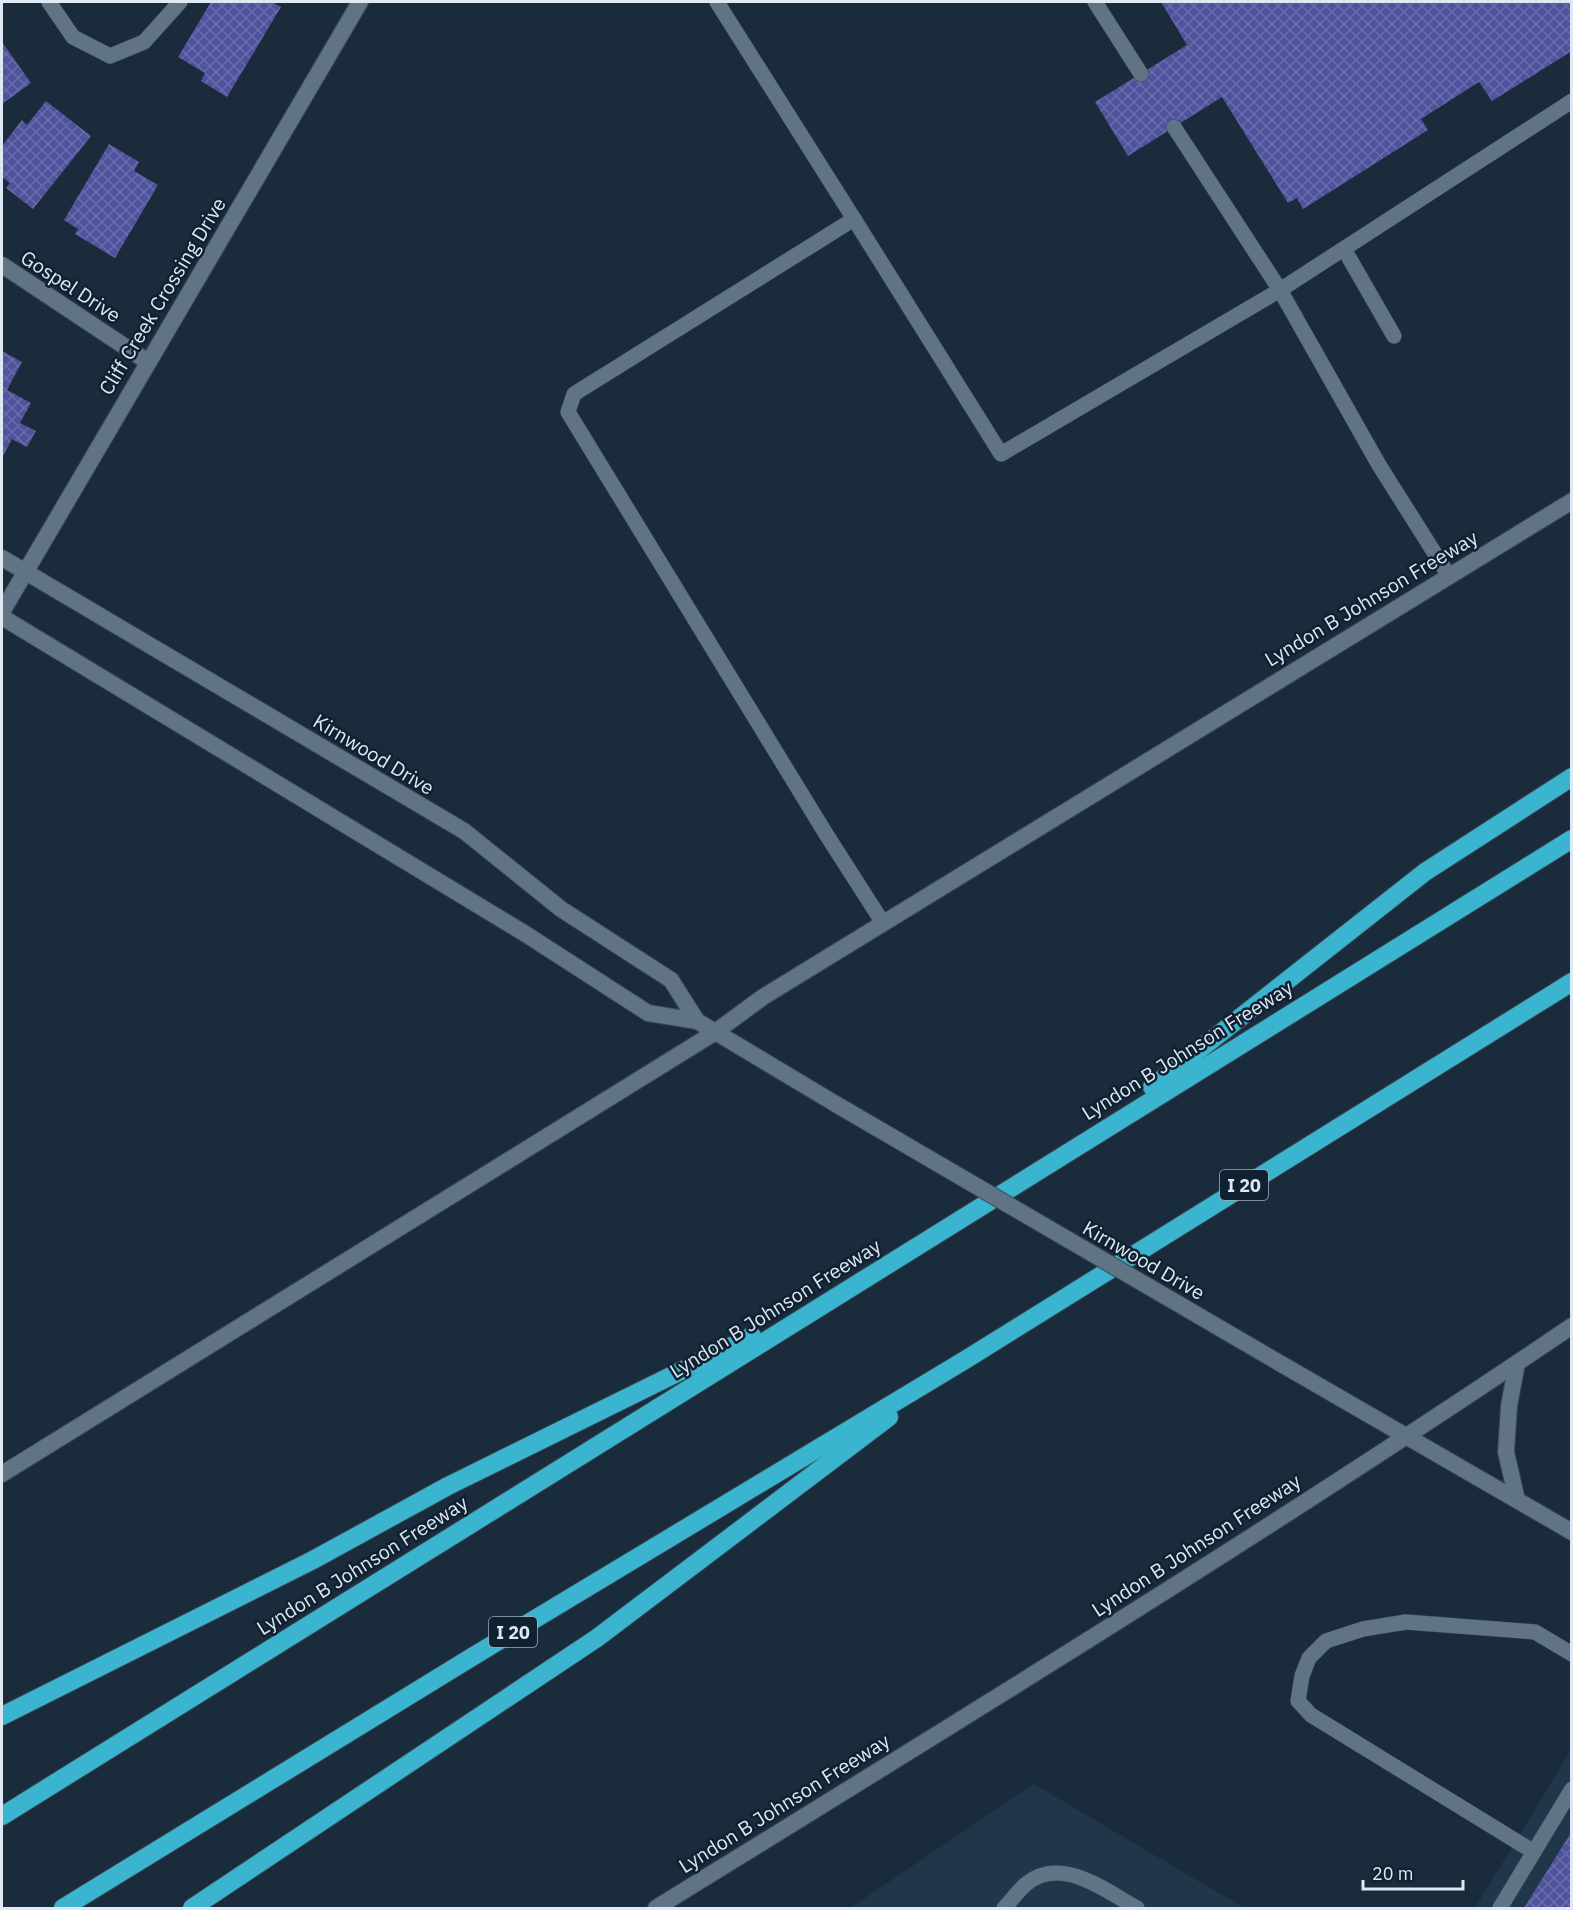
<svg xmlns="http://www.w3.org/2000/svg" width="1573" height="1910" font-family="'IBM Plex Sans',sans-serif">
	<style>
		.built { fill: #20374b }
		.building { fill: url(#building-cross-hatch) }
		.lines { fill: none; stroke-linecap: round; stroke-linejoin: round }
		.service-casing { stroke: #384654; stroke-width: 16 }
		.minor-casing { stroke: #384654; stroke-width: 18 }
		.tertiary-casing { stroke: #384654; stroke-width: 18 }
		.secondary-casing { stroke: #384654; stroke-width: 18 }
		.motorway-casing { stroke: #384654; stroke-width: 20 }
		.service { stroke: #607486; stroke-width: 15 }
		.minor { stroke: #607486; stroke-width: 16 }
		.tertiary { stroke: #607486; stroke-width: 16 }
		.secondary { stroke: #607486; stroke-width: 16 }
		.motorway { stroke: #3bb5cf; stroke-width: 18 }
		.tertiary-bridge-casing { stroke: #384654; stroke-width: 18; stroke-linecap: butt }
		.tertiary-bridge { stroke: #607486; stroke-width: 16 }
		.labels { text-anchor: middle; dominant-baseline: central; stroke-width: 5; stroke-linejoin: round; paint-order: stroke }
		.shield { fill: #102131; stroke: #a0adb9; stroke-width: 1.5 }
		.shield-label { font-size: 18px; font-weight: bold; fill: #dee9f3 }
		.street-label { font-size: 20px; fill: #dee9f3; stroke: #102131 }
	</style>
	<defs>
		<pattern id="building-cross-hatch" width="8" height="8" patternUnits="userSpaceOnUse" patternTransform="scale(1.5)"><rect width="8" height="8" fill="#50539c"/><path d="M0 0l8 8M0 8l8-8" fill="none" stroke="#696caa"/></pattern>
	</defs>
	<rect width="100%" height="100%" fill="#1a2b3b"/>
	<g class="built">
		<path d="M1571,1750V1908H1475Z"/>
		<path d="M1034,1784L1244,1908H850Z"/>
	</g>
	<g class="building">
		<path d="M211,2H272L281,7L227,97L201,81L205,73L178,57Z"/>
		<path d="M1161,2H1572V51L1492,101L1479,82L1421,119L1428,130L1303,209L1297,198L1288,203L1222,97L1128,156L1095,102L1187,45Z"/>
		<path d="M2,42L31,83L2,104Z"/>
		<path d="M46,101L91,136L33,209L6,188L10,183L2,177V146L22,120L27,125Z"/>
		<path d="M109,144L139,162L134,171L158,185L115,258L75,234L78,229L64,220Z"/>
		<path d="M2,351L22,362L7,390L31,403L20,423L36,431L27,447L12,439L2,458Z"/>
		<path d="M1572,1831V1908H1524Z"/>
	</g>
	<g class="lines">
		<defs>
			<g id="service">
				<path d="M49,2L73,37L110,56L144,42L180,2"/>
				<path d="M717,2L854,219L574,394L568,412L826,834L883,923"/>
				<path d="M1095,2L1141,74"/>
				<path d="M1174,127L1280,290L1379,465L1449,576"/>
				<path d="M854,219L1001,454L1280,290L1572,101"/>
				<path d="M1344,249L1394,336"/>
				<path d="M1534,1852L1311,1715L1298,1701L1302,1676L1309,1658L1326,1641L1363,1629L1406,1622L1535,1632L1572,1654"/>
				<path d="M1004,1908C1011,1901 1018,1891 1026,1884C1061,1855 1104,1890 1137,1908"/>
				<path d="M1500,1908L1572,1789"/>
			</g>
			<path id="minor" d="M2,265L148,362"/>
			<g id="tertiary">
				<path d="M2,558L464,831L561,909L671,980L697,1021L834,1103"/>
				<path d="M2,612L360,2"/>
				<path d="M2,617L524,933L648,1013L697,1021"/>
				<path d="M1283,1365L1572,1532"/>
				<path d="M1517,1500L1506,1452L1509,1406L1517,1363"/>
			</g>
			<g id="secondary">
				<path d="M2,1474L714,1033L763,997L1572,501"/>
				<path d="M656,1908C964,1718 1272,1529 1572,1326"/>
			</g>
			<g id="motorway">
				<path d="M1152,1087L1425,872L1572,777"/>
				<path d="M2,1716L313,1560L448,1486L752,1336"/>
				<path d="M2,1816L1572,839"/>
				<path d="M63,1908L472,1657L965,1360L1572,982"/>
				<path d="M192,1908L597,1638L889,1417"/>
			</g>
		</defs>
		<use href="#service" class="service-casing"/>
		<use href="#minor" class="minor-casing"/>
		<use href="#tertiary" class="tertiary-casing"/>
		<use href="#secondary" class="secondary-casing"/>
		<use href="#motorway" class="motorway-casing"/>
		<use href="#service" class="service"/>
		<use href="#minor" class="minor"/>
		<use href="#tertiary" class="tertiary"/>
		<use href="#secondary" class="secondary"/>
		<use href="#motorway" class="motorway"/>
		<defs>
			<path id="tertiary-bridge" d="M834,1103L1283,1365"/>
		</defs>
		<use href="#tertiary-bridge" class="tertiary-bridge-casing"/>
		<use href="#tertiary-bridge" class="tertiary-bridge"/>
	</g>
	<g class="labels">
		<g class="shield">
			<rect x="1220" y="1170" width="48" height="30" rx="4.5"/>
			<rect x="489" y="1617" width="48" height="30" rx="4.5"/>
		</g>
		<g class="shield-label">
			<text x="1244" y="1185">I 20</text>
			<text x="513" y="1632">I 20</text>
		</g>
		<g class="street-label">
			<text transform="translate(71 286) rotate(33)">Gospel Drive</text>
			<text transform="translate(162 296) rotate(-59)">Cliff Creek Crossing Drive</text>
			<text transform="translate(1371 598) rotate(-31)">Lyndon B Johnson Freeway</text>
			<text transform="translate(374 754) rotate(31)">Kirnwood Drive</text>
			<text transform="translate(1187 1050) rotate(-32)">Lyndon B Johnson Freeway</text>
			<text transform="translate(1144 1260) rotate(30)">Kirnwood Drive</text>
			<text transform="translate(775 1308) rotate(-32)">Lyndon B Johnson Freeway</text>
			<text transform="translate(1196 1545) rotate(-33)">Lyndon B Johnson Freeway</text>
			<text transform="translate(362 1565) rotate(-32)">Lyndon B Johnson Freeway</text>
			<text transform="translate(784 1803) rotate(-32)">Lyndon B Johnson Freeway</text>
		</g>
	</g>
	<rect width="1573" height="1910" fill="none" stroke="#dee9f3" stroke-width="6"/>
	<path d="M1363 1880v9h100v-9" fill="none" stroke="#dee9f3" stroke-width="3"/>
	<text x="1372" y="1880" font-size="18" fill="#dee9f3" stroke="#102131" stroke-width="4.5" paint-order="stroke">20 m</text>
</svg>
